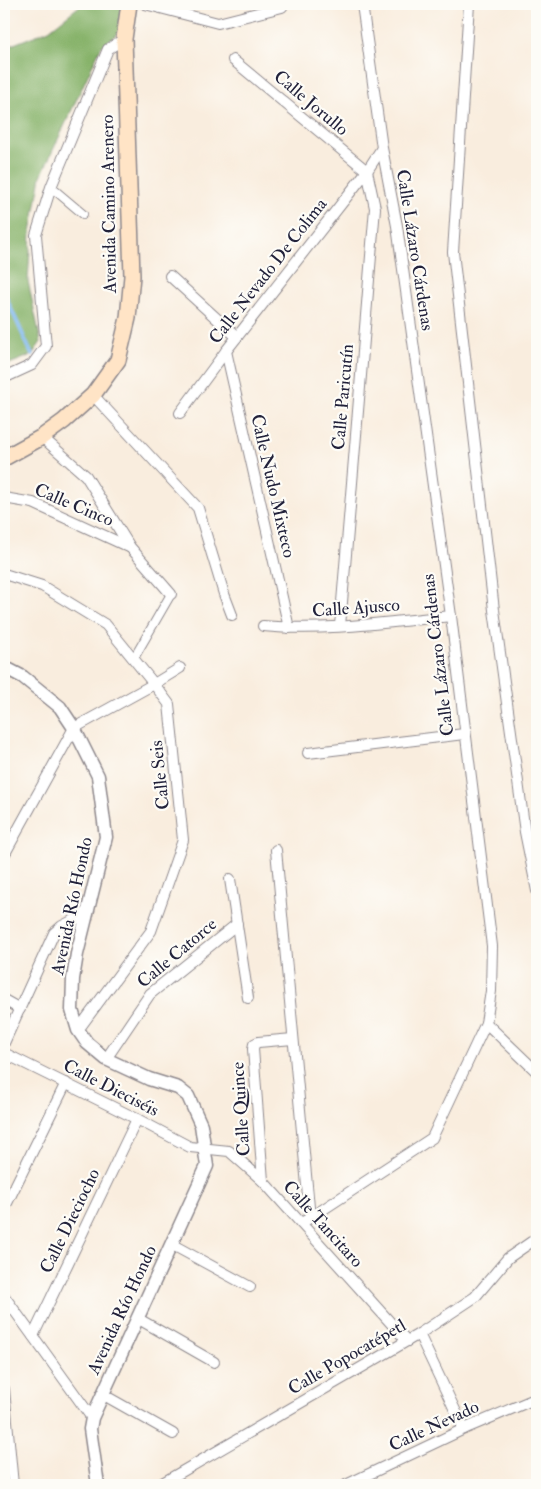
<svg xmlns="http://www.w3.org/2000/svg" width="541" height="1489" font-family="'IM FELL Double Pica',serif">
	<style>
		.forest { fill: #86b269; stroke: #546a52 }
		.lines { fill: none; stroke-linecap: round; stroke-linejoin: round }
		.stream { stroke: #7eb7ee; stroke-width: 4 }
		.pedestrian-casing { stroke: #8e888c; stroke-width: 10 }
		.minor-casing { stroke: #8e888c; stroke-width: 12 }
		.tertiary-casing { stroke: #8e888c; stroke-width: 15 }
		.secondary-casing { stroke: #8e888c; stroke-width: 18 }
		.pedestrian { stroke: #fff; stroke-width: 8 }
		.minor { stroke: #fff; stroke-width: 10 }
		.tertiary { stroke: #fff; stroke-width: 12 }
		.secondary { stroke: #ffe4c6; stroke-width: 15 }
		.labels { text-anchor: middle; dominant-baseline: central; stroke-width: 4.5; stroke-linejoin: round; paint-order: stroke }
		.street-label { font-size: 18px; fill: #22223b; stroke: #fdfcf7 }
	</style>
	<rect width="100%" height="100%" fill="#fdfcf7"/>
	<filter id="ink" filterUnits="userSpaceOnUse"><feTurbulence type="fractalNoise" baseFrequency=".02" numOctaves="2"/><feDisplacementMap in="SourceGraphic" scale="10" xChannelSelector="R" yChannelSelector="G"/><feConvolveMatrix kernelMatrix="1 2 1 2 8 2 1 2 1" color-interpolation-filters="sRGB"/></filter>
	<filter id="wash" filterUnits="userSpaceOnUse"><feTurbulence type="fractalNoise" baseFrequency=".0096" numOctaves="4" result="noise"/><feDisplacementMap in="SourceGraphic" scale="20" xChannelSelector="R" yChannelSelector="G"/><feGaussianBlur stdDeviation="1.12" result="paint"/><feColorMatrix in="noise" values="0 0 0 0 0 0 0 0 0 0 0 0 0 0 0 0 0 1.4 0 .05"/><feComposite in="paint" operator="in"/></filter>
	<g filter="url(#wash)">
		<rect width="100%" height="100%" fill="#f9edde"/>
		<path class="forest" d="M82,4H124L122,30L101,47L41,176L31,233L28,281L41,342L32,355L4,366V48L49,30Z"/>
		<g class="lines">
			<path class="stream" d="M4,293L32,355"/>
		</g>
	</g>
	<g filter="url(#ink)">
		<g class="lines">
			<defs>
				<g id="pedestrian">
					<path d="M51,187L83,214"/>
					<path d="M134,658L171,594"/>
				</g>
				<g id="minor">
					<path d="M145,4L218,23L282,7L284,4"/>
					<path d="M469,4L453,252L494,610L525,832L537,891"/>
					<path d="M233,60L367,171L375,208L340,626"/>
					<path d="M170,276L237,337"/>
					<path d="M226,351L289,628"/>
					<path d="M4,377H6L32,365L46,346L36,235L51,187L108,49L124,39"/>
					<path d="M93,395L198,508L224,594L232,615"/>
					<path d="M180,413L226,351L367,171L382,148"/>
					<path d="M42,437L86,476L130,547L171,594"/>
					<path d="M4,498L33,503L129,547"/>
					<path d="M4,574L42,586L106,625L154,684L169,704L183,840L151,931L78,1030"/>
					<path d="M263,626C325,632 389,622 451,616"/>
					<path d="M308,753L464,734"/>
					<path d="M276,850L310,1218"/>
					<path d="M4,855L74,728L154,684L180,668"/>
					<path d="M230,879L248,998"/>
					<path d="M4,1000L20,1009"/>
					<path d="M486,1023L537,1072"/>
					<path d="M4,1043L54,933L62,926L88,913"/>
					<path d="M4,1053L137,1119L190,1147L229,1151L263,1181L407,1341"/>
					<path d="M106,1059L150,994L237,924"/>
					<path d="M263,1181L253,1049L254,1044L258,1042L293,1039"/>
					<path d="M4,1209L66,1083"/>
					<path d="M301,1223L310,1218L432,1138L486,1023L491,991L492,946L451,616L397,226L382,148L362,4"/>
					<path d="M171,1244L250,1287"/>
					<path d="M4,1296L92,1418"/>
					<path d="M137,1318L214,1362"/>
					<path d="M419,1334L464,1429"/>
					<path d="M33,1336L137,1119"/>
					<path d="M4,1389L13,1485"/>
					<path d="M102,1394L173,1434"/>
					<path d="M159,1485L419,1334L475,1297L508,1258L537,1238"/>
					<path d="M346,1485L464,1429L537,1398"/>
				</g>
				<path id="tertiary" d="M4,667L23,677L60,707L74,728L98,776L106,837L77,954L73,979L72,1010L78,1030L87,1043L106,1059L149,1079L178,1088L188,1096L201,1125L207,1166L92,1418L90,1429L98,1485"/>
				<path id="secondary" d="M4,458L42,437L64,421L93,395L118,360L128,318L132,276L124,39L129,4"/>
			</defs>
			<use href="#pedestrian" class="pedestrian-casing"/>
			<use href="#minor" class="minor-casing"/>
			<use href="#tertiary" class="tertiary-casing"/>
			<use href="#secondary" class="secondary-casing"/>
			<use href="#pedestrian" class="pedestrian"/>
			<use href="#minor" class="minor"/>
			<use href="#tertiary" class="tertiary"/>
			<use href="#secondary" class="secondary"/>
		</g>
	</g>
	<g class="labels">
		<g class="street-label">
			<text transform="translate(311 103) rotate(40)">Calle Jorullo</text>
			<text transform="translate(109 204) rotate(-91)">Avenida Camino Arenero</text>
			<text transform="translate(415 250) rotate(81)">Calle Lázaro Cárdenas</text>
			<text transform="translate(268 271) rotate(-52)">Calle Nevado De Colima</text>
			<text transform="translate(343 397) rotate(-85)">Calle Paricutín</text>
			<text transform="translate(273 486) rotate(77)">Calle Nudo Mixteco</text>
			<text transform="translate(74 505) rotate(23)">Calle Cinco</text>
			<text transform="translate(356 608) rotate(-4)">Calle Ajusco</text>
			<text transform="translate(438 655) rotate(-97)">Calle Lázaro Cárdenas</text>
			<text transform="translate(160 775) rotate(-96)">Calle Seis</text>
			<text transform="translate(72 906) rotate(-78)">Avenida Río Hondo</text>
			<text transform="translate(177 953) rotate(-40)">Calle Catorce</text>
			<text transform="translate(111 1088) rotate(27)">Calle Dieciséis</text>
			<text transform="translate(241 1109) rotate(-94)">Calle Quince</text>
			<text transform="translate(70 1221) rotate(-64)">Calle Dieciocho</text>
			<text transform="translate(323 1224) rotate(48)">Calle Tancitaro</text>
			<text transform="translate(122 1310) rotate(-65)">Avenida Río Hondo</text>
			<text transform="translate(347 1357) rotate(-30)">Calle Popocatépetl</text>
			<text transform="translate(434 1426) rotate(-25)">Calle Nevado</text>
		</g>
	</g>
	<rect width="541" height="1489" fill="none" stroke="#fdfcf7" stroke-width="20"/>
</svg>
